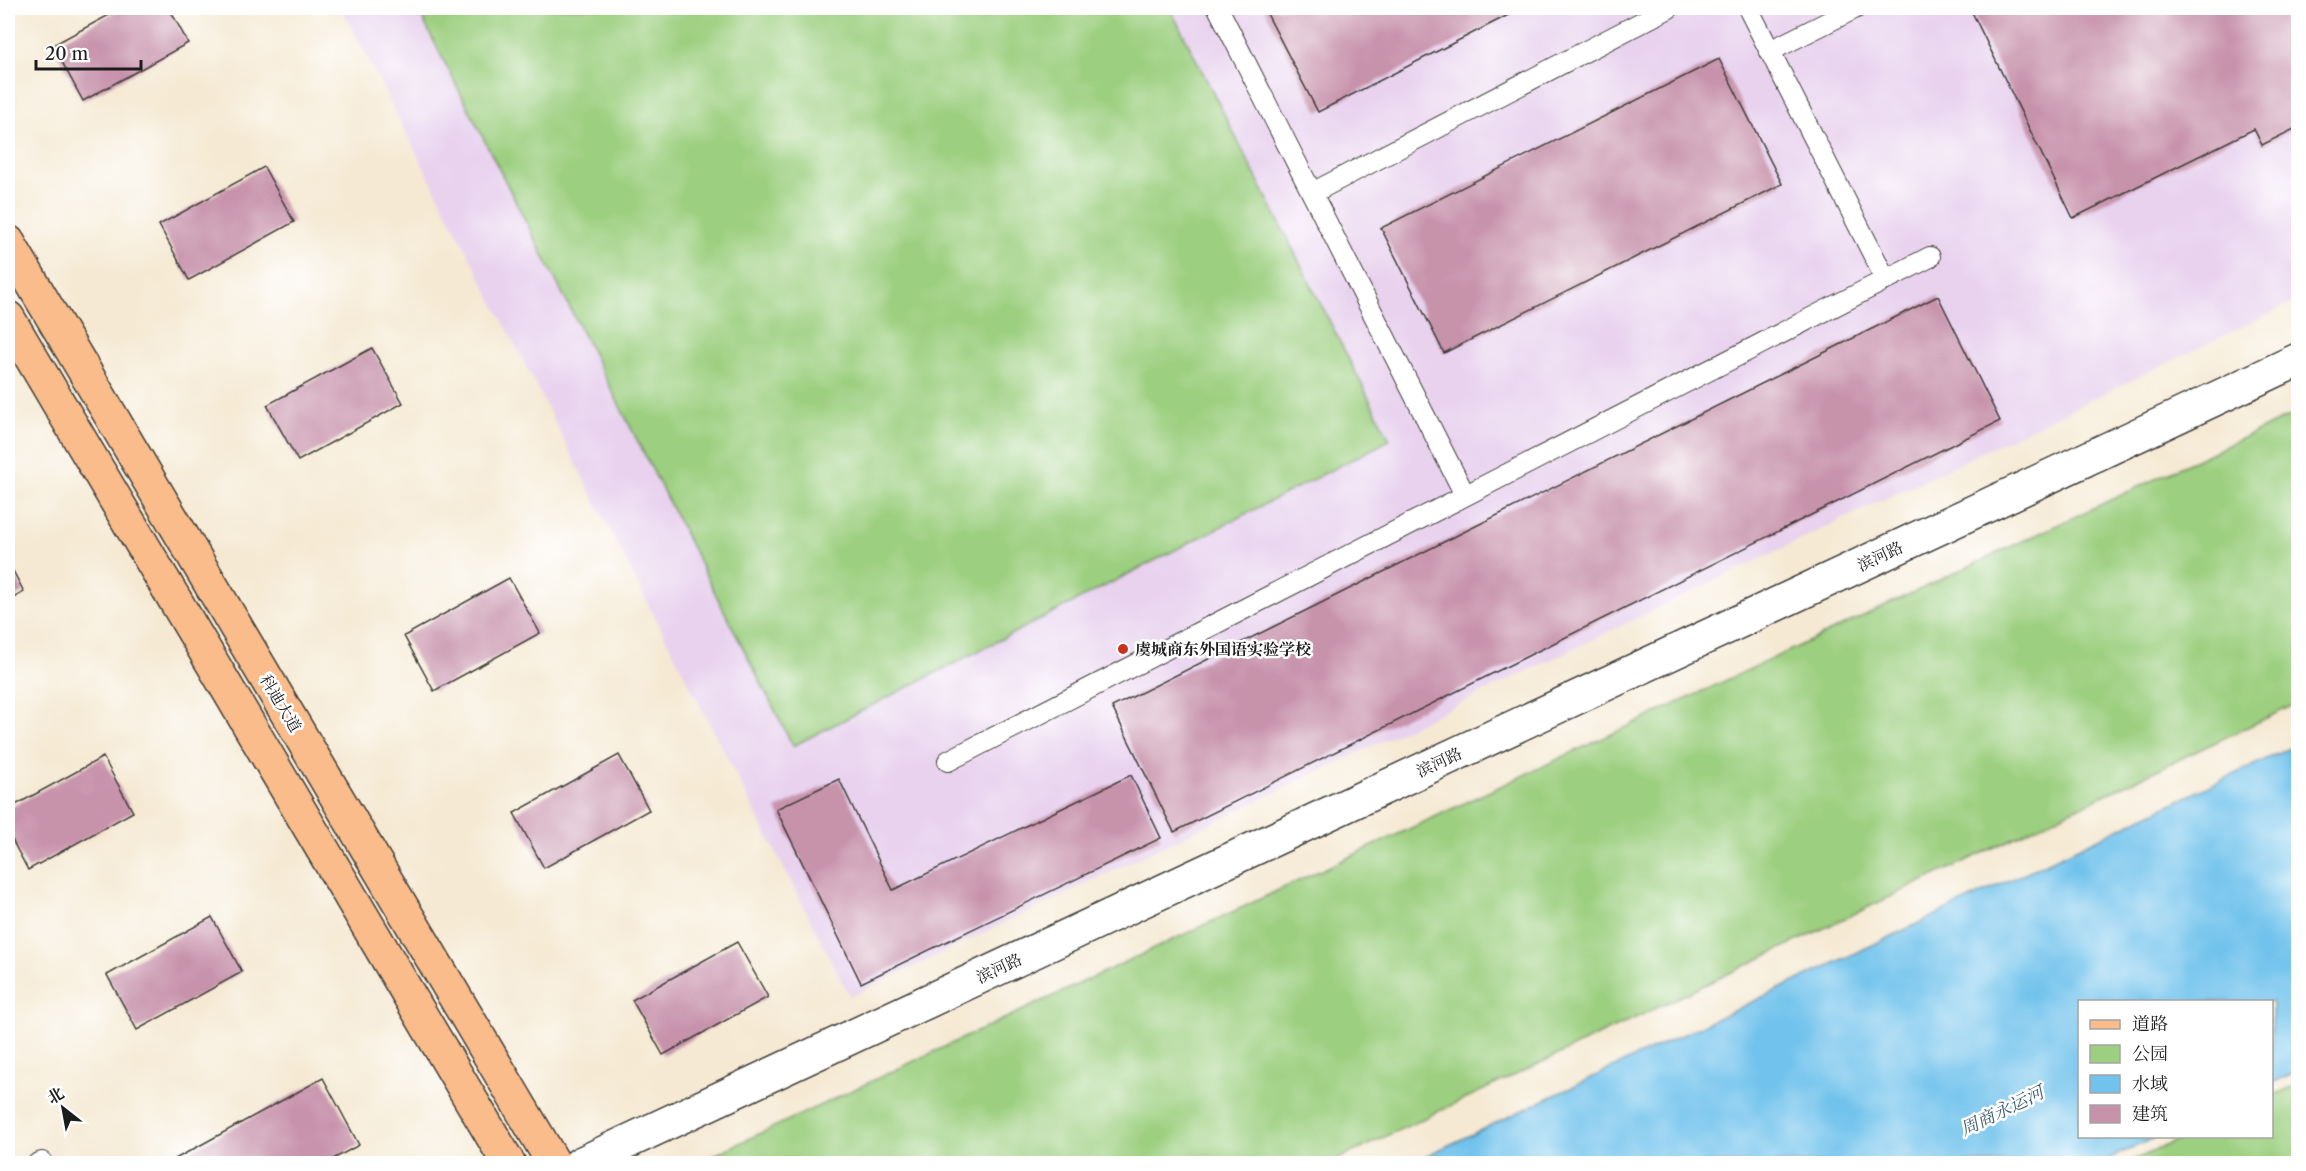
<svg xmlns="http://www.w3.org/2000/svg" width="2306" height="1171" font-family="'Libre Caslon Text','Noto Serif SC',serif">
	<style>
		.built { fill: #e8d2ee }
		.green { fill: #9ccf7f; stroke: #5c764e; stroke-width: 1.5 }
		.water { fill: #71c2ec; stroke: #466f84; stroke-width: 1.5 }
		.building { fill: #c793ab }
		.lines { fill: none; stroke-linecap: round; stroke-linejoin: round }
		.service-casing { stroke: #3d3b37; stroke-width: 22 }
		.tertiary-casing { stroke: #3d3b37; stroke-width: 36 }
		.primary-casing { stroke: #3d3b37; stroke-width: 36 }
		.service { stroke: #fff; stroke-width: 20 }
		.tertiary { stroke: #fff; stroke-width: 33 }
		.primary { stroke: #f9bc8a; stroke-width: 33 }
		.poi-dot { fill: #c8321e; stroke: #fff; stroke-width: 2 }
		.labels { text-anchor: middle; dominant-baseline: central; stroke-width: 5; stroke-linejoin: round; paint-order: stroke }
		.street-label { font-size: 16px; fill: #1c1c1c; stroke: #fff }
		.poi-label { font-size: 16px; font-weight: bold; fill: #1c1c1c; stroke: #fff; text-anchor: start }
		.water-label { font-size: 18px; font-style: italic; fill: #3e5e6f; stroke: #fff }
	</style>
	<rect width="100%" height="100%" fill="#fff"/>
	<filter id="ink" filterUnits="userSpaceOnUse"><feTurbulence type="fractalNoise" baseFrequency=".0167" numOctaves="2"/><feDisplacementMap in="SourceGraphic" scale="12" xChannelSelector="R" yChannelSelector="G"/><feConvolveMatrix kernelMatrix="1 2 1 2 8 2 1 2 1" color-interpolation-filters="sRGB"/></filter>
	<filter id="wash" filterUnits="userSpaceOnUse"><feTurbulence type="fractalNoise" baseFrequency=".008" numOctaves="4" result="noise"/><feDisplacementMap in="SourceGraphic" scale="24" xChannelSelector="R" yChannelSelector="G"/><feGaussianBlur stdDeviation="1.35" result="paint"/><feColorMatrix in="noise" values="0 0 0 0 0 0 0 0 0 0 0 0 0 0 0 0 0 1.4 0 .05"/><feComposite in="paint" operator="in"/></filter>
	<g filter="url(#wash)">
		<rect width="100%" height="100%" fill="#f5e9d3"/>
		<path class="built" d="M342,8H2298V300L850,997Z"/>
		<g class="green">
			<path d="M417,8H1170L1390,440L793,746Z"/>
			<path d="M2298,412V703L1330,1163H697Z"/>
			<path d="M2298,1084V1163H2127L2185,1137L2272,1136V1096Z"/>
		</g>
		<path class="water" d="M2298,744V1071L2272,1083V1002H2080V1136L2157,1137L2099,1163H1411Z"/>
		<g id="blocks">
			<g class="building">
				<path d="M122,8H169L188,43L83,101L53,45Z"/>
				<path d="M1264,8H1522L1318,112Z"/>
				<path d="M1970,8H2298V127L2262,145L2254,129L2073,218Z"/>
				<path d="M1719,59L1782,184L1444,353L1381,228Z"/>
				<path d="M264,167L294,222L189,280L159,225Z"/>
				<path d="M1938,296L2000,421L1174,832L1112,707Z"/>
				<path d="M372,348L403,403L298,461L267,405Z"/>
				<path d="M8,561L24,592L8,601Z"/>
				<path d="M509,578L540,633L434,691L404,636Z"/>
				<path d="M619,755L649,810L544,868L514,813Z"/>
				<path d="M103,757L133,812L28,870L8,832V809Z"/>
				<path d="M1131,775L1161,838L861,983L776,809L839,779L893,890Z"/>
				<path d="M212,917L242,972L137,1030L107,975Z"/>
				<path d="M737,942L768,997L663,1055L632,1000Z"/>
				<path d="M323,1078L359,1145L324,1164H166Z"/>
			</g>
		</g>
	</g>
	<g filter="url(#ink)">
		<use href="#blocks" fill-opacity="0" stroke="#3d3b37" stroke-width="1.5"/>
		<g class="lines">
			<defs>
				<g id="service">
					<path d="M1218,8L1465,495"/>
					<path d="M1748,8L1886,280"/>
					<path d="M1770,51L1856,8"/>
					<path d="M1312,193L1669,8"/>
					<path d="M948,761L1930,257"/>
					<path d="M37,1164L42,1162"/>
				</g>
				<path id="tertiary" d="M580,1164L2298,360"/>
				<g id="primary">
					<path d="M8,242L554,1164"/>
					<path d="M8,318L509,1164"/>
				</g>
			</defs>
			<use href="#service" class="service-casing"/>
			<use href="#tertiary" class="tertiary-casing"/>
			<use href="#primary" class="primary-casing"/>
			<use href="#service" class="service"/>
			<use href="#tertiary" class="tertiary"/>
			<use href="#primary" class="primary"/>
		</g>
	</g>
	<circle class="poi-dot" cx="1123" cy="649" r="6"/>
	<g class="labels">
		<g class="street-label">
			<text transform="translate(1880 556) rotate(-25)">滨河路</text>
			<text transform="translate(281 703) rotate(59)">科迪大道</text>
			<text transform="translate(1439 762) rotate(-25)">滨河路</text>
			<text transform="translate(999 968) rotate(-25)">滨河路</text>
		</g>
		<g class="poi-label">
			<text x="1135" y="649">虞城商东外国语实验学校</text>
		</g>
		<g class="water-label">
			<text transform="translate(2002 1111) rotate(-26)">周商永运河</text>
		</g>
	</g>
	<rect width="2306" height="1171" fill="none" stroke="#fff" stroke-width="30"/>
	<rect x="2078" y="1000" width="195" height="138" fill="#ffffff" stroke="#a4a4a4" stroke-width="1.5"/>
	<rect x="2090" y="1020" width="30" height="9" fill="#f9bc8a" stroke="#a4a4a4" stroke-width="1.5"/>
	<text x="2132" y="1030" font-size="18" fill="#1c1c1c">道路</text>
	<rect x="2090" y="1045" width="30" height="18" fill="#9ccf7f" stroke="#a4a4a4" stroke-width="1.5"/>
	<text x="2132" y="1060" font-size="18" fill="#1c1c1c">公园</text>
	<rect x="2090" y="1075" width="30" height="18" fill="#71c2ec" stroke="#a4a4a4" stroke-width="1.5"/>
	<text x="2132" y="1090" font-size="18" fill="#1c1c1c">水域</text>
	<rect x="2090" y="1105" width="30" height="18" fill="#c793ab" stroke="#a4a4a4" stroke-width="1.5"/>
	<text x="2132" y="1120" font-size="18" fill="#1c1c1c">建筑</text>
	<g transform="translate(63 1108) rotate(329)" stroke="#ffffff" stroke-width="4.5" paint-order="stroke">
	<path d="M0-4.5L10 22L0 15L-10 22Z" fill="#1c1c1c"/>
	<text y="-9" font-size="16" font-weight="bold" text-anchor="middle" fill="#1c1c1c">北</text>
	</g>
	<path d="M36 60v9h105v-9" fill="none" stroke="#1c1c1c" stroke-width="3"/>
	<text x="45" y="60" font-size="18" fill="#1c1c1c" stroke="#ffffff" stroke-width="4.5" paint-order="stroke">20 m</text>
</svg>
